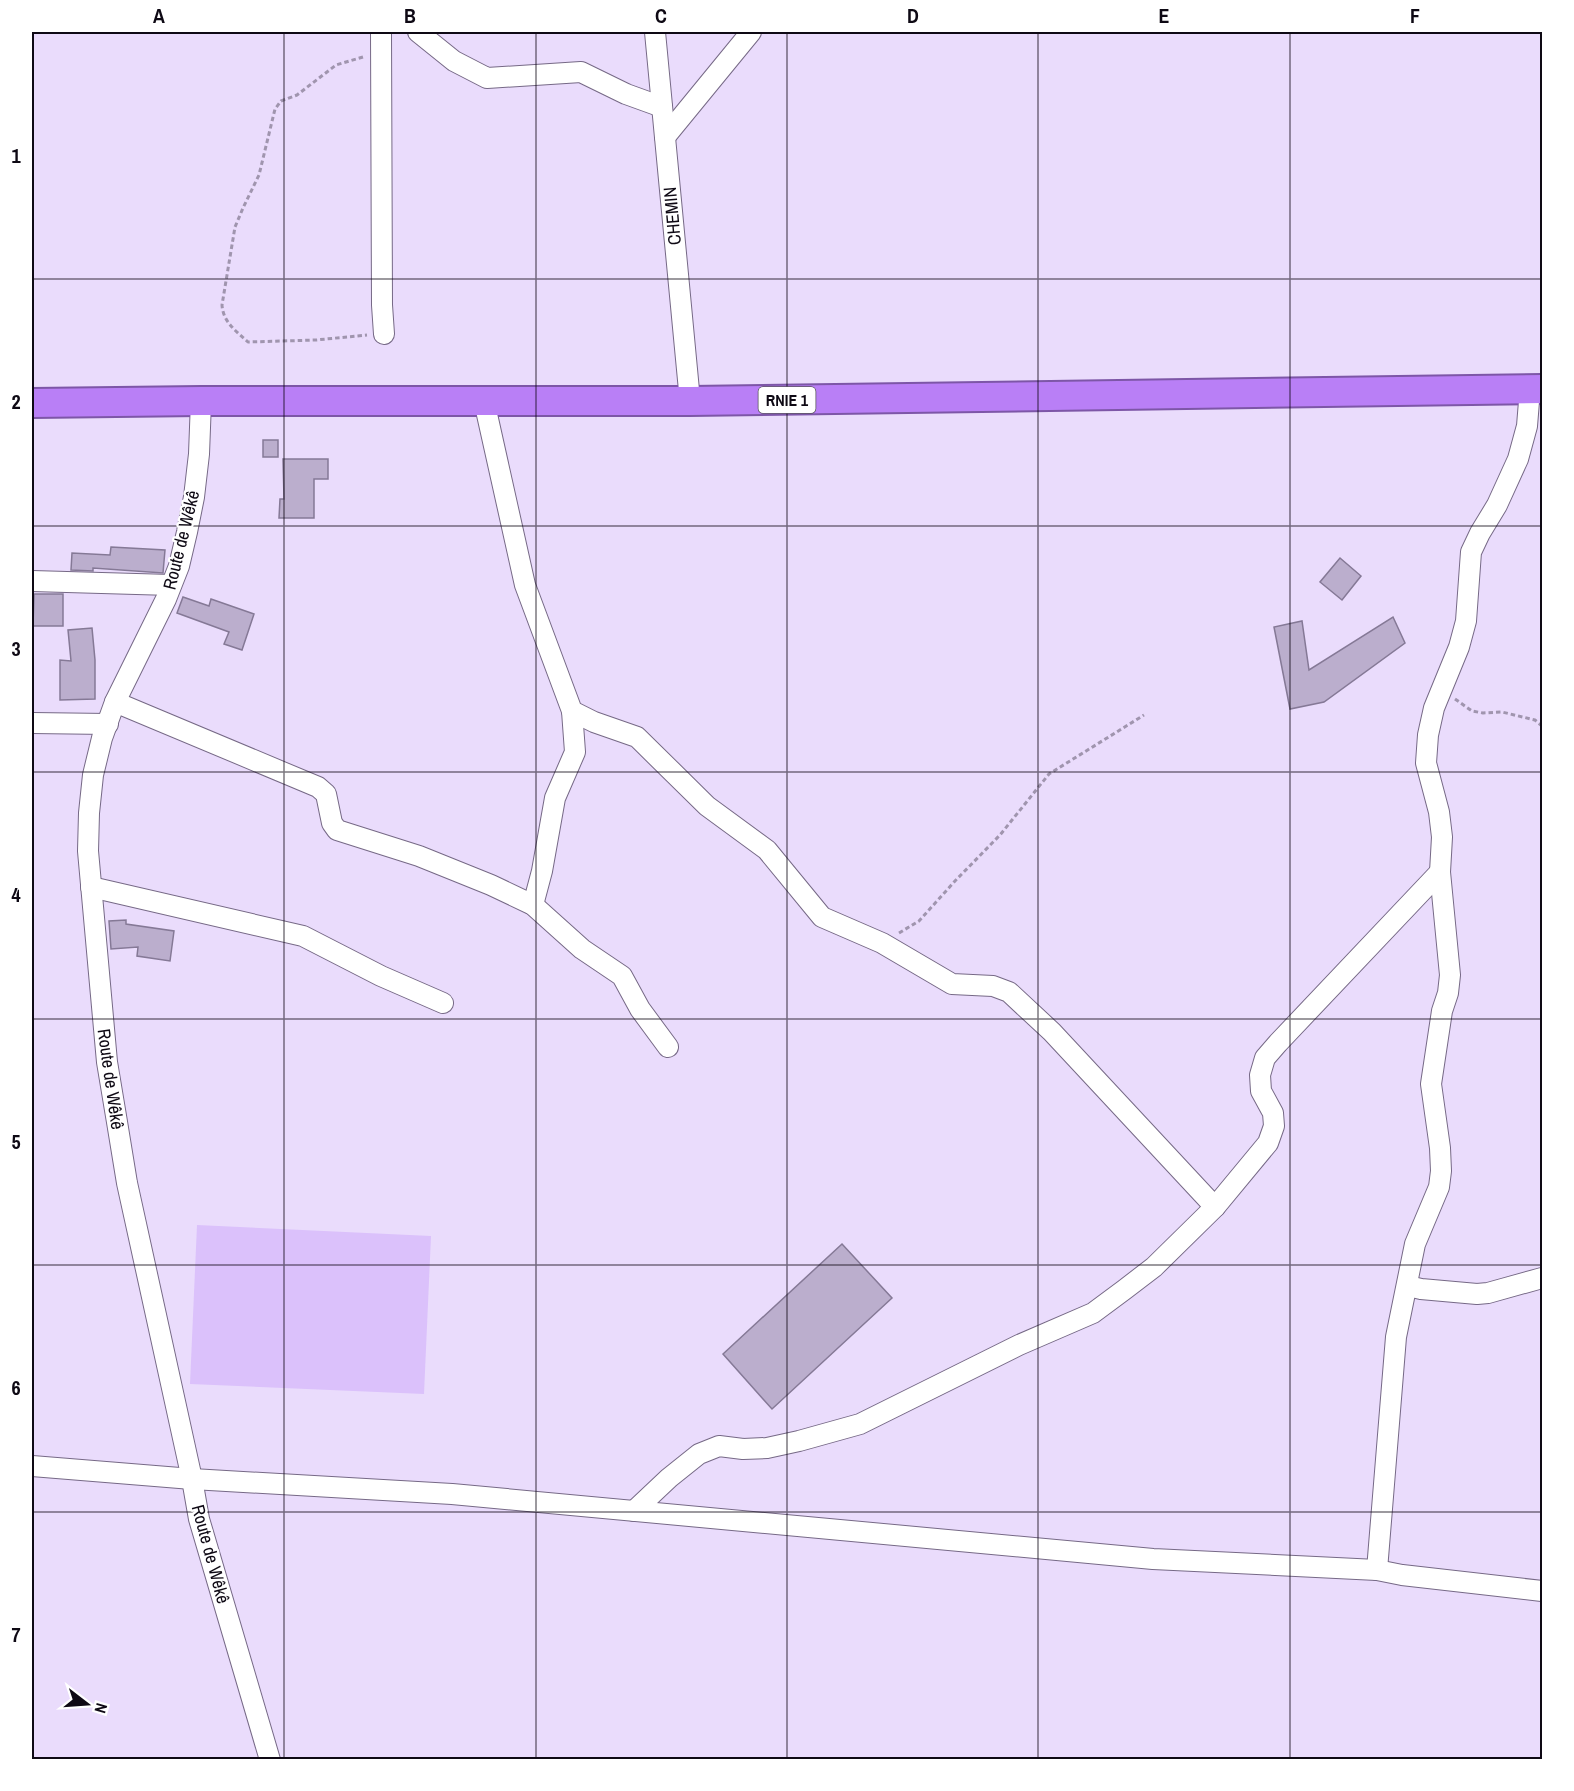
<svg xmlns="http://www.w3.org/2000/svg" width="1574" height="1791" font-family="'Archivo Narrow',sans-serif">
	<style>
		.green { fill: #dbc1fb }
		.building { fill: #bbaecd; stroke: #857996; stroke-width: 1.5 }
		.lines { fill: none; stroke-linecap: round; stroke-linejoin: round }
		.minor-casing { stroke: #766986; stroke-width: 22 }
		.highway-casing { stroke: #7d56a7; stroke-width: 32 }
		.path { stroke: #a095ae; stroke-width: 3; stroke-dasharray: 4.5 3; stroke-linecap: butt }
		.minor { stroke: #fff; stroke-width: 20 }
		.highway { stroke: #b97ff6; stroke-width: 28 }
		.grid { fill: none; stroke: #0e0914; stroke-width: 1.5; stroke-opacity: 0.55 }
		.labels { text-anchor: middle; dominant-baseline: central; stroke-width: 4.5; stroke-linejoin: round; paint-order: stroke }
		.shield { fill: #fff; stroke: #56535a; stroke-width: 1.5 }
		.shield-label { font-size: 16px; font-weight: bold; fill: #0e0914 }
		.street-label { font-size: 18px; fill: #0e0914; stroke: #fff }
		.neatline { fill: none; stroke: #0e0914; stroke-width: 2 }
		.grid-label { font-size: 20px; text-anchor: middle; font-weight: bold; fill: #0e0914 }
	</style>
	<rect width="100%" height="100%" fill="#eadcfc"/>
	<path class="green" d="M197,1225L431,1236L424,1394L190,1384Z"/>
	<g class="building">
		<rect x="263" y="440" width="15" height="17"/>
		<path d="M283,459H328V479H314V518H279L280,499H284Z"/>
		<path d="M111,547L165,550L163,573L93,568V571L71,570L72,553L110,555Z"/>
		<path d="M1340,558L1361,576L1342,600L1320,582Z"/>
		<path d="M34,594H63V626H33Z"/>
		<path d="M183,597L209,606L211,599L254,614L242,650L224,644L229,632L177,613Z"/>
		<path d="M1393,617L1405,643L1324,702L1290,709L1274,627L1302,621L1309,670Z"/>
		<path d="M92,628L95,660V699L60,700V660L71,661L68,630Z"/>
		<path d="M126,920V924L174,931L170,961L137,956L138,947L111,949L109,921Z"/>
		<path d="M842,1244L892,1298L772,1409L723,1354Z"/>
	</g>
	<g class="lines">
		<defs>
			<g id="minor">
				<path d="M381,32L382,305L384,334"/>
				<path d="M418,32L454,61L487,78L581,72L626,94L662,107"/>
				<path d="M655,32L690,401"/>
				<path d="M665,137L751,32"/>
				<path d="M201,401L199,454L194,497L187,532L179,566L166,599L115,702L102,738L93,775L89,813L88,851L107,1062L117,1122L127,1183L192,1479L199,1519L270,1760"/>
				<path d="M484,401L525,585L572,711L594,722L637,737L707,806L767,850L822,917L882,943L952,984L993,986L1009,992L1052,1032L1215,1207"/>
				<path d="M32,581L171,585"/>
				<path d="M115,702L318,787L326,794L332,823L337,830L419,856L491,885L533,905L582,949L622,976L640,1009L668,1047"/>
				<path d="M32,723L108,724"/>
				<path d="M91,887L303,936L381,976L443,1003"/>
				<path d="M533,905L542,871L555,798L575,752L572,711"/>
				<path d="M1408,1286L1421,1289L1477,1294L1488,1293L1542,1278"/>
				<path d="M32,1466L192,1479L452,1494L1153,1559L1377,1570L1402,1575L1542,1591"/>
				<path d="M634,1511L669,1478L699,1454L719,1446L743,1449L767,1448L799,1441L860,1424L1019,1345L1093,1313L1124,1290L1154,1267L1215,1207L1268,1143L1274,1126L1273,1113L1261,1091L1260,1075L1265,1058L1278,1043L1440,872"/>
				<path d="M1377,1570L1396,1337L1415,1244L1439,1187L1441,1171L1440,1148L1431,1084L1442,1011L1448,993L1450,975L1440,872L1442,837L1439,812L1426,763L1428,735L1434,708L1459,647L1466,621L1471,552L1480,533L1497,505L1518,459L1527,426L1530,389"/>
			</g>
			<path id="highway" d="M32,403L201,401H690L1542,389"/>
		</defs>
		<use href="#minor" class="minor-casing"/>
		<use href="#highway" class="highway-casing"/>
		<g class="path">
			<path d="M363,57L336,65L297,95L281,101L275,109L259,175L243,208L235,227L222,305C223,322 236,331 248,342L316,340L367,335"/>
			<path d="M1455,699L1472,711L1483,713L1502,712L1535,720L1542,726"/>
			<path d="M899,933L919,921L955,881L1000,835L1049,774L1144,715"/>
		</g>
		<use href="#minor" class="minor"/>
		<use href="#highway" class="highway"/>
	</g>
	<path class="grid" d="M284,32V1760M536,32V1760M787,32V1760M1038,32V1760M1290,32V1760M32,279H1542M32,526H1542M32,772H1542M32,1019H1542M32,1265H1542M32,1512H1542"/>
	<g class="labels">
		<rect class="shield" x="758.5" y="387" width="57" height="26" rx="4.5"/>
		<g class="shield-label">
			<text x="787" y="400">RNIE 1</text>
		</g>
		<g class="street-label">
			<text transform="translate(672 216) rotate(-95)">CHEMIN</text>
			<text transform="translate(181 540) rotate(-76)">Route de Wêkê</text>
			<text transform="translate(111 1079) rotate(82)">Route de Wêkê</text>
			<text transform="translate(211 1554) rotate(75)">Route de Wêkê</text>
		</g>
	</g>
	<rect width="1574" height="1791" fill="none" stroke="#ffffff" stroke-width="66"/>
	<g transform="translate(87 1704) rotate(107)" stroke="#ffffff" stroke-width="4.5" paint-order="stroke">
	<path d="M0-4.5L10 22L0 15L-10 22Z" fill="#0e0914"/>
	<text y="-9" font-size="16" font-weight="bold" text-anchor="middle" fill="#0e0914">N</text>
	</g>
	<rect x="33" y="33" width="1508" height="1725" class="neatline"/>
	<g class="grid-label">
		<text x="159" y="23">A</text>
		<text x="410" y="23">B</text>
		<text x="661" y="23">C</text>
		<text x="913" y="23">D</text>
		<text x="1164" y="23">E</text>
		<text x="1415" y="23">F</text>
		<text x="16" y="163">1</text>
		<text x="16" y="409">2</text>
		<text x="16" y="656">3</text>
		<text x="16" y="902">4</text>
		<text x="16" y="1149">5</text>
		<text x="16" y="1395">6</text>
		<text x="16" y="1642">7</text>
	</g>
</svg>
